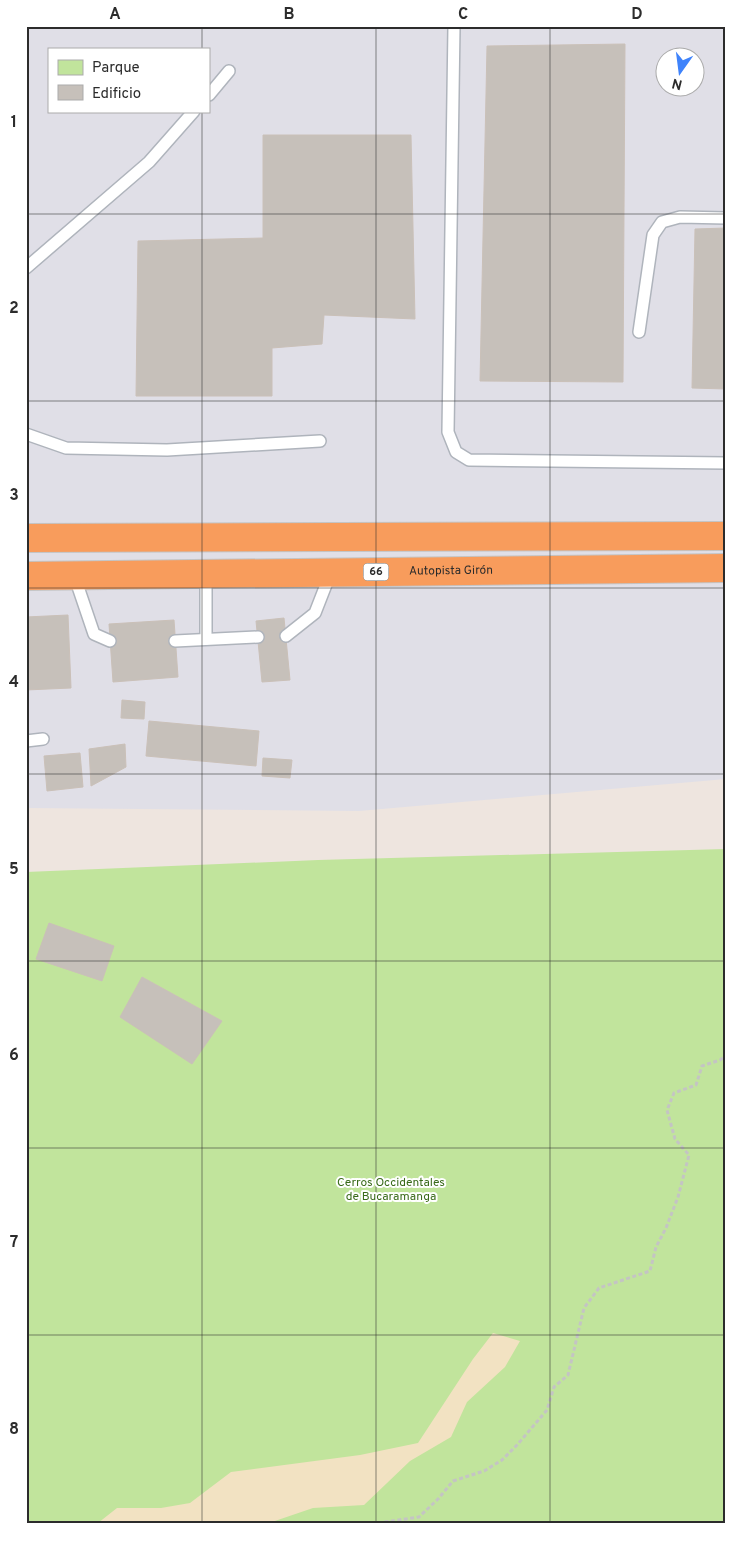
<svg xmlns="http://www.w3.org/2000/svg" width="752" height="1549" font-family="Overpass,sans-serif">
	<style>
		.industrial { fill: #e0dfe7; fill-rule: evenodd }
		.green { fill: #c1e49c }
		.sand { fill: #f2e2c2 }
		.building { fill: #c6c0ba; stroke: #cac0b8 }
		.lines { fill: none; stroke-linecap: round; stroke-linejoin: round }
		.service-casing { stroke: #afb4bc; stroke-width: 14 }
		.trunk-casing { stroke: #c4c4c4; stroke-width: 30 }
		.path { stroke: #c4c4c4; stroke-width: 3; stroke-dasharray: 4 2.5; stroke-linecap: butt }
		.service { stroke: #fff; stroke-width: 11 }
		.trunk { stroke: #f89c5c; stroke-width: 28 }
		.grid { fill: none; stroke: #2c2c2c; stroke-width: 1; stroke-opacity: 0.55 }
		.labels { text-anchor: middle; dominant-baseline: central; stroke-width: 4; stroke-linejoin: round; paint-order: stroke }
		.shield { fill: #fff; stroke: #6b6b6b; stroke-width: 1 }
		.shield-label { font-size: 11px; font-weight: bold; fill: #2c2c2c }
		.street-label { font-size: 12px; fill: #2c2c2c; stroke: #fff }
		.park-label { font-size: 12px; fill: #3a6b1a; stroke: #fff }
		.neatline { fill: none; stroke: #2c2c2c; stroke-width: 2 }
		.grid-label { font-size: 16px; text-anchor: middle; font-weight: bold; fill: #2c2c2c }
	</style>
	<rect width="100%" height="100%" fill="#eee5df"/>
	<path class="industrial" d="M26,26H726V779L359,811L26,808ZM49,49H209V111H49ZM664,58H694V88H664Z"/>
	<path class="green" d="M726,849V1523H26V872L318,860Z"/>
	<path class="sand" d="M493,1333L520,1341L505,1367L467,1402L451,1437L410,1461L364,1505L313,1508L269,1523H98L117,1508H161L190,1503L231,1472L360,1455L418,1443L473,1359Z"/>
	<g class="building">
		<path d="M625,44L623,382L480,381L487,46Z"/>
		<path d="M263,135H411L415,319L324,315L322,344L272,348V396H136L138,241L263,238Z"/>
		<path d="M726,228V389L692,388L695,229Z"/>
		<path d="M68,615L71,688L26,690V617Z"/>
		<path d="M284,618L290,680L262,682L256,621Z"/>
		<path d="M174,620L178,677L113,682L109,624Z"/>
		<path d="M122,700L145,702L144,719L121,718Z"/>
		<path d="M149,721L259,731L256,766L146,756Z"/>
		<path d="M125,744L126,767L91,786L89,749Z"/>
		<path d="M80,753L83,787L47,791L44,756Z"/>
		<path d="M263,758L292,760L290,778L262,776Z"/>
		<path d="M49,923L114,946L102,981L36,959Z"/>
		<path d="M142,977L222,1021L192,1064L120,1017Z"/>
	</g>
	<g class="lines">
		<defs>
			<g id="service">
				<path d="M454,26L448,432L456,452L469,460L726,463"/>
				<path d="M209,95L229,71"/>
				<path d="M26,268L149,162L194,111"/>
				<path d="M639,332L653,235L662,222L680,217L726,218"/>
				<path d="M26,434L66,448L167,450L320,441"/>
				<path d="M206,574V639"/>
				<path d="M74,575L94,634L110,641"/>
				<path d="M286,636L315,613L331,572"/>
				<path d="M175,641L258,637"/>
				<path d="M26,741L43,739"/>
			</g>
			<g id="trunk">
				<path d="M26,538L726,536"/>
				<path id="s1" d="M26,576L726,568"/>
			</g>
		</defs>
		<use href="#service" class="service-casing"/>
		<use href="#trunk" class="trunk-casing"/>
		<path class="path" d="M378,1523L419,1517L438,1499L453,1481L484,1471L502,1460L517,1445L547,1410L554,1387L568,1375L584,1308L599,1288L650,1271L656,1247L666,1228L678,1197L689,1155L675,1139L667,1110L674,1093L696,1085L702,1066L720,1060L726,1056"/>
		<use href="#service" class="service"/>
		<use href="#trunk" class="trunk"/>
	</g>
	<path class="grid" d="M202,26V49M376,26V1523M550,26V1523M202,111V1523M26,214H726M26,401H726M26,588H726M26,774H726M26,961H726M26,1148H726M26,1335H726"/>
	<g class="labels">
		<rect class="shield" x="363.5" y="563.5" width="25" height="17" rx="4"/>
		<g class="shield-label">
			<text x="376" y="572">66</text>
		</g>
		<g class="street-label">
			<text stroke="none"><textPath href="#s1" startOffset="425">Autopista Girón</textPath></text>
		</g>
		<g class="park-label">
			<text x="391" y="1183">Cerros Occidentales<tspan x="391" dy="14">de Bucaramanga</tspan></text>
		</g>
	</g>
	<rect width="752" height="1549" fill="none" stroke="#ffffff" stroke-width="55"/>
	<rect x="48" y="48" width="162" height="65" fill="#ffffff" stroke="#ababab"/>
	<rect x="58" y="60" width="25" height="15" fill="#c1e49c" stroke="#ababab"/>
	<text x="92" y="72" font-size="15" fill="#2c2c2c">Parque</text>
	<rect x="58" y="85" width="25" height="15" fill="#c6c0ba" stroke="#ababab"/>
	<text x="92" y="98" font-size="15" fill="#2c2c2c">Edificio</text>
	<g transform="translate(680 72) rotate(194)"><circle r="24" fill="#ffffff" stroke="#ababab"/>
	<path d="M0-4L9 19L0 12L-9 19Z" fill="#3f83fb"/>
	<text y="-8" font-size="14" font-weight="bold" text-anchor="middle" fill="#2c2c2c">N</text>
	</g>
	<rect x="28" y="28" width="696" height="1494" class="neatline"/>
	<g class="grid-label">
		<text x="115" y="19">A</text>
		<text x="289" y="19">B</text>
		<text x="463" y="19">C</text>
		<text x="637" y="19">D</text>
		<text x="14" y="127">1</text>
		<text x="14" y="313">2</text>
		<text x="14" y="500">3</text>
		<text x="14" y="687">4</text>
		<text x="14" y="874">5</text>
		<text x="14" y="1060">6</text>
		<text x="14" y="1247">7</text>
		<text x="14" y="1434">8</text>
	</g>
</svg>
